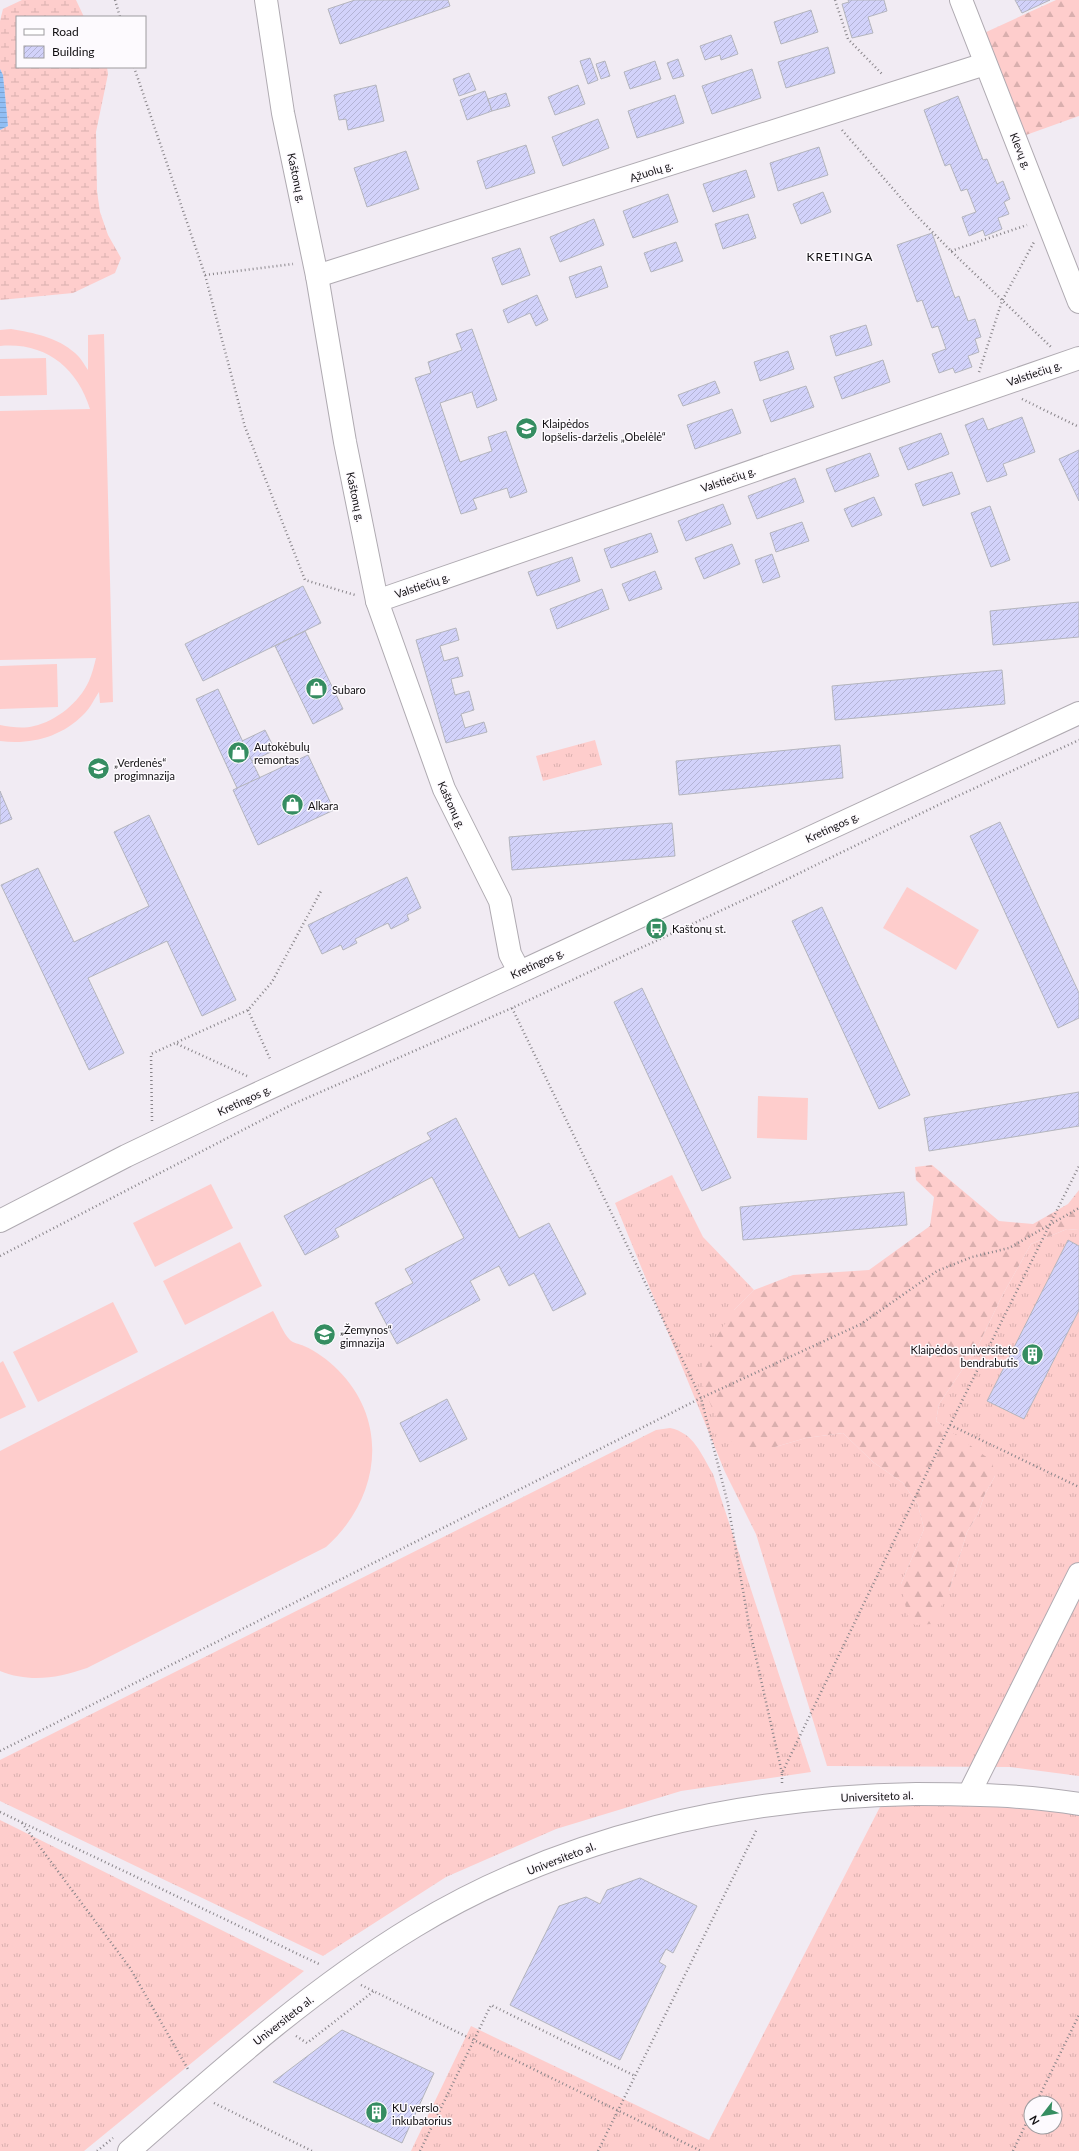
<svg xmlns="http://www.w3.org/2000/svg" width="1079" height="2151" font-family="Lato,sans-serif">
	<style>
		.grass { fill: url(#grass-tufts); fill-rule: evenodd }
		.forest { fill: url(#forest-firs) }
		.wetland { fill: url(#wetland-marsh) }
		.pitch { fill: #fecdcc }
		.water { fill: url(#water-rules) }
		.building { fill: url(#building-hatch); stroke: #b4b5bd }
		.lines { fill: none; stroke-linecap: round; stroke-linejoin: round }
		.minor-casing { stroke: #afaab1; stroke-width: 24 }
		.path { stroke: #888489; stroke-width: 2.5; stroke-dasharray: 1 3; stroke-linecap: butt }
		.minor { stroke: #fff; stroke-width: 22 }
		.labels { text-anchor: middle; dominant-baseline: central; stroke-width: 3; stroke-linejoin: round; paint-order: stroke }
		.street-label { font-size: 11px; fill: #100e11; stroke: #fdfafe }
		.poi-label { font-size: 11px; fill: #100e11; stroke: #fdfafe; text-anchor: start }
		.neighbourhood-label { font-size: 12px; letter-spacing: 1px; fill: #100e11; stroke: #fdfafe }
	</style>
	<defs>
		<pattern id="grass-tufts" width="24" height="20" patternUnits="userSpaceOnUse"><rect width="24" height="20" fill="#fecdcc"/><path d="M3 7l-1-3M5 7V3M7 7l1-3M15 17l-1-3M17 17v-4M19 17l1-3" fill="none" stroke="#d9afae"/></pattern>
		<pattern id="forest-firs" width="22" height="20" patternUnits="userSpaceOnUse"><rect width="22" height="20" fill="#fecdcc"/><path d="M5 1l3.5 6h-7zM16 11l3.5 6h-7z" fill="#d9afae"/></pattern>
		<pattern id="wetland-marsh" width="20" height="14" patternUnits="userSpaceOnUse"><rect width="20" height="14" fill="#fecdcc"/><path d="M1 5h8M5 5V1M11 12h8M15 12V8" fill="none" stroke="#d9afae"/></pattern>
		<pattern id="water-rules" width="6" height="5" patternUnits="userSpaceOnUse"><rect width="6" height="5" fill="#91bef4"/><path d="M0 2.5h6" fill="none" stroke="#7ca2d0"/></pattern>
		<pattern id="building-hatch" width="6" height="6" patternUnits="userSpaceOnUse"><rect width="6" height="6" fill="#d2d2fa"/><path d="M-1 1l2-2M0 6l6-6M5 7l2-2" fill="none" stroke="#b3b3d5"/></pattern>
	</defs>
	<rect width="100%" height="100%" fill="#f1ebf3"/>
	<g class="grass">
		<path d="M595,740L602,765L543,781L536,756Z"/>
		<path d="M672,1175L703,1237L754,1290L734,1310L775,1447L806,1438L843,1433L873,1462L903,1483L918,1505L924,1529L901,1584L949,1591L967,1532L978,1514L984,1496L995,1476L956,1436L936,1421L939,1404L977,1348L1002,1296L1031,1244L1067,1229L1079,1230V1776L1010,1767L827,1766L756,1534L725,1472L615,1203Z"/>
		<path d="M670,1428C694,1433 701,1454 713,1474L811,1772L681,1791L556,1829L446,1877L323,1956L0,1801V1760L656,1430Z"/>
		<path d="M956,1804L1079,1813V2151H411L471,2026L709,2140L881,1805ZM1031,2103H1055V2127H1031Z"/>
		<path d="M0,1820L304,1971L84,2151H0Z"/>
	</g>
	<g class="forest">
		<path d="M1056,0H1079V116L1026,135L984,33Z"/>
		<path d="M932,1165L999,1221L1033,1224L1068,1204L1079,1190V1230L1067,1229L1031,1244L1002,1296L977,1348L939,1404L936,1421L992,1461L995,1476L984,1496L978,1514L967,1532L949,1591L932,1624L915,1625L908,1618L901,1584L924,1529L918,1505L903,1483L873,1462L843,1433L806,1438L775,1447L737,1449L717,1420L703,1386L702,1359L734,1310L754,1290L793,1275L869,1270L930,1226L934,1197L916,1180L915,1167Z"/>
	</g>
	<path class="wetland" d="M22,0H76L84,17H17V67H107L108,74L96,132L97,191L100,212L108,235L121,258L115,273L73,293L0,300V130L8,126L3,75L0,69V21L3,9Z"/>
	<g class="pitch">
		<path d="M11,329C34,333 57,337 75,353C80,357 84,364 88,370V335L104,334L113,702L100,703L99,692C94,699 90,709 83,715C61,737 31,745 0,741V725C11,727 23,729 34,726C56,721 79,703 89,681C92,674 94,666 96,658L0,660V411L90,409C77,367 45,342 0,346V330Z"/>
		<path d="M46,358L47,395L0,396V359Z"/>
		<path d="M57,664L58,707L0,709V666Z"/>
		<path d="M907,887L979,930L956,970L883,928Z"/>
		<path d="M758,1096L808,1098L807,1140L757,1138Z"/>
		<path d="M211,1184L233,1228L155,1267L133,1223Z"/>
		<path d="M240,1242L262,1286L185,1325L163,1281Z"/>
		<path d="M113,1302L138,1352L38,1402L13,1352Z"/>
		<path d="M273,1311C278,1319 283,1333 290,1340C293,1343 300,1344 304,1346C316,1351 328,1360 338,1370C391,1423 379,1500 326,1547L87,1668C58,1678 30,1683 0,1671V1451Z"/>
		<path d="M3,1361L26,1407L0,1419V1363Z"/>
	</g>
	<path class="water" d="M0,69L3,75L8,126L0,130Z"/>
	<g class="building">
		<path d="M355,0H448L450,6L340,44L328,9Z"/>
		<path d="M848,0H884L887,11L868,17L873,33L852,38L842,4L849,2Z"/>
		<path d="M1015,0H1050L1022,13Z"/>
		<path d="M811,10L818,32L781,44L774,22Z"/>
		<path d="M731,35L738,54L721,60L720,55L705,60L700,46Z"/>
		<path d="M828,47L835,73L786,88L778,62Z"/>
		<path d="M590,58L598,80L588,84L580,61Z"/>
		<path d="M678,59L684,76L673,79L667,63Z"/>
		<path d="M605,61L610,76L601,79L596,64Z"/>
		<path d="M655,61L661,79L630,89L624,72Z"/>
		<path d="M752,69L761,98L712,114L702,86Z"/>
		<path d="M469,73L476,90L459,96L453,79Z"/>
		<path d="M376,85L384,121L348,130L346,119L339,120L334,95Z"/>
		<path d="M578,85L585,104L555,115L548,97Z"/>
		<path d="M485,91L492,111L467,120L460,100Z"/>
		<path d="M506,93L510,106L492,111L488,99Z"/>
		<path d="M675,95L684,123L637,138L628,111Z"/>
		<path d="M958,96L983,160L987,159L997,184L1003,181L1010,199L1004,202L1009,214L998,218L1002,229L985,236L983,230L969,236L962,217L976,212L967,189L961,191L950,164L945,166L924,110Z"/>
		<path d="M598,119L609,148L563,166L552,137Z"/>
		<path d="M526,145L535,173L486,189L477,161Z"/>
		<path d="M819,147L828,175L778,191L770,163Z"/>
		<path d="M406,151L419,189L367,207L354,168Z"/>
		<path d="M746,170L755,197L713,212L703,184Z"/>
		<path d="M823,192L831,212L801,224L793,204Z"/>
		<path d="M668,194L678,222L633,238L623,211Z"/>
		<path d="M748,214L756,238L723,249L715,224Z"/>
		<path d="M594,219L604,245L560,262L550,237Z"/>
		<path d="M932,233L955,298L959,296L968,321L975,319L981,337L975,339L979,352L968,356L972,367L955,373L953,368L939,373L932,354L946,349L938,326L932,328L922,300L917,302L897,245Z"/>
		<path d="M676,242L683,261L651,272L644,253Z"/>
		<path d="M520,248L530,275L502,285L492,258Z"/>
		<path d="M601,266L608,287L576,298L569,277Z"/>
		<path d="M537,295L548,320L536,326L530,313L508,323L503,310Z"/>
		<path d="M866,325L872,345L836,356L830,336Z"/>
		<path d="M472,329L497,400L477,408L472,392L440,403L460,462L492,451L488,437L506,431L527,492L510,498L507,488L473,499L477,509L461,514L415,378L431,373L428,362L462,350L456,334Z"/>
		<path d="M788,351L794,369L760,381L754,362Z"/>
		<path d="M883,360L890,382L842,399L834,377Z"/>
		<path d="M715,381L720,393L683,406L678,395Z"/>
		<path d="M806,386L814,407L771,422L763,400Z"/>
		<path d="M732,409L741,433L695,449L687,425Z"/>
		<path d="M1022,417L1035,452L1003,464L1007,475L987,482L965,425L983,418L988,430Z"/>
		<path d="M941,433L949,454L908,470L899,448Z"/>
		<path d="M1079,450V501L1059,459Z"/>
		<path d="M870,453L879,476L835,492L826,469Z"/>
		<path d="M952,472L960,494L923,506L915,484Z"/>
		<path d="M795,478L804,502L757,519L748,496Z"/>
		<path d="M874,497L882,515L852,527L844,509Z"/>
		<path d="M723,504L731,524L686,541L678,521Z"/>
		<path d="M990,506L1010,560L991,567L971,513Z"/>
		<path d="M802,522L809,541L776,552L770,533Z"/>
		<path d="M651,533L658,552L611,568L604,549Z"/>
		<path d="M732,544L740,564L704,579L695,558Z"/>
		<path d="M772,554L780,577L763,583L755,560Z"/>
		<path d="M572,557L580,581L537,596L528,572Z"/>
		<path d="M655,571L662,589L629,601L622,584Z"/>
		<path d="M303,586L321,623L203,681L185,644Z"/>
		<path d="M602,589L609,609L557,629L550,609Z"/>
		<path d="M1079,602V637L993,645L990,611Z"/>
		<path d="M456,628L459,640L440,646L444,661L458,657L463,676L451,679L455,695L469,691L474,710L461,714L465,728L484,722L487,732L446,743L416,640Z"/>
		<path d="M305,631L343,709L313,724L275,646Z"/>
		<path d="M1002,670L1005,704L835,720L832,686Z"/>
		<path d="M218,689L260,778L237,788L196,699Z"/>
		<path d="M265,730L275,750L252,761L242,741Z"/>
		<path d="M840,745L843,778L679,795L676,761Z"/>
		<path d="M308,755L334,810L258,845L233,790Z"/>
		<path d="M0,791L12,819L0,824Z"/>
		<path d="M149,815L236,1000L202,1016L167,941L88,978L124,1053L89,1070L1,885L38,868L74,942L149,906L114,832Z"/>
		<path d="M1000,822L1079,993V1018L1058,1028L970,836Z"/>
		<path d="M672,823L675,856L512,870L509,837Z"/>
		<path d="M407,877L421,908L407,915L409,920L391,929L388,923L355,939L357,943L343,950L341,945L322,954L308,925Z"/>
		<path d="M822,907L910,1095L879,1109L792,921Z"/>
		<path d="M642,988L731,1178L702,1191L614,1002Z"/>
		<path d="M1079,1092V1126L929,1151L924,1118Z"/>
		<path d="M456,1118L519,1238L549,1223L586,1294L553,1311L534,1273L509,1286L499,1266L470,1281L480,1300L397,1344L375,1303L413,1283L405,1269L464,1238L432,1177L335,1229L339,1237L305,1255L284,1216L431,1139L427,1133Z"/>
		<path d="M904,1192L907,1225L743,1240L740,1207Z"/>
		<path d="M1068,1240L1079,1246V1310L1024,1419L987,1401Z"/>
		<path d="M447,1399L467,1439L420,1462L400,1423Z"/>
		<path d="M640,1878L697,1906L673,1953L666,1949L659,1962L666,1966L620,2060L510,2005L559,1906L586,1897L600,1904L607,1890Z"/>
		<path d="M342,2030L434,2073L402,2143L273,2082Z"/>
	</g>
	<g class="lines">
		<defs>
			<g id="minor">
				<path d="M266,0L283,113L317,276L345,442L377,601L444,789L500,901L510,954L519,971"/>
				<path d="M961,0L1079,302"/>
				<path d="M317,276L985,64"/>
				<path d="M377,601L1079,358"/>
				<path d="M0,1221L126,1156L220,1111L1079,713"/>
				<path d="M969,1794L1079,1574"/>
				<path d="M129,2151C220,2071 311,1989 415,1926C566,1835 741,1797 916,1794C970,1794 1025,1795 1079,1804"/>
			</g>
		</defs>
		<use href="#minor" class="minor-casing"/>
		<g class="path">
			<path d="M115,0L120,17"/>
			<path d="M835,0L848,39L883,75"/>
			<path d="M134,67L205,275L245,427L305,580L355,595"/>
			<path d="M842,130L914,213L951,251L1051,347"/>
			<path d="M951,251L1027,225"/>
			<path d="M205,275L293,264"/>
			<path d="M979,372L1002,301L1034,242"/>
			<path d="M1022,399L1079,427"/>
			<path d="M512,1008L701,1398L728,1504L750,1631L782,1773"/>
			<path d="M248,1010L271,1061"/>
			<path d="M177,1044L247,1076"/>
			<path d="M152,1121L151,1054L248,1010L272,982L321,891"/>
			<path d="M0,1256L291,1105L512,1008L765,890L936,806L1079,740"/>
			<path d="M950,1425L1079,1487"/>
			<path d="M0,1751L701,1398L861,1324L937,1271L972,1257L1009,1248L1079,1208"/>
			<path d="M782,1783V1773L950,1425L1079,1166"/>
			<path d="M0,1812L321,1965"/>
			<path d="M22,1823L130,1968L189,2071"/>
			<path d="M361,1985L701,2151"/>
			<path d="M296,2036L307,2043L374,1991"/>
			<path d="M214,2103L312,2151"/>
			<path d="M1036,2103L1079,2015"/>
			<path d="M97,2151L113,2138"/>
			<path d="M420,2151L491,2005L635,2076"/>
			<path d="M598,2151L757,1829"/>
			<path d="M1013,2151L1031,2113"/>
		</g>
		<use href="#minor" class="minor"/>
	</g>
	<defs>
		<symbol id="school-disc" viewBox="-11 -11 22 22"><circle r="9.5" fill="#358d61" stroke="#fdfafe"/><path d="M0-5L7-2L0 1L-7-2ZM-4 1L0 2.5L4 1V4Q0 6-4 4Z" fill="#fff"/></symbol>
		<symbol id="shop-disc" viewBox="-11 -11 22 22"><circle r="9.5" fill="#358d61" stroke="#fdfafe"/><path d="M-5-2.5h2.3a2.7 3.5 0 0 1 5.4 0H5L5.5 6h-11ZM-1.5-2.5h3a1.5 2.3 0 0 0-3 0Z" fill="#fff"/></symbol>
		<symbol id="bus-disc" viewBox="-11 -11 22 22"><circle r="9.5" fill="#358d61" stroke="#fdfafe"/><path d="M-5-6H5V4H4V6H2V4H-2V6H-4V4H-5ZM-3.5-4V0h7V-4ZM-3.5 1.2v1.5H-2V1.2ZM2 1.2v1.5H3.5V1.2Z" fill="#fff"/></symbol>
		<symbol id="building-disc" viewBox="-11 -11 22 22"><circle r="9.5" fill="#358d61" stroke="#fdfafe"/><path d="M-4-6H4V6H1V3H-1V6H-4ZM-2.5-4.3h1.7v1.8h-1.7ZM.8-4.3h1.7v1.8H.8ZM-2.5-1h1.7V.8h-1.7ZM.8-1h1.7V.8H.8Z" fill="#fff"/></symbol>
	</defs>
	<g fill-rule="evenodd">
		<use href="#school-disc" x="514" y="416" width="25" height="25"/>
		<use href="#shop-disc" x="304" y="676" width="25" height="25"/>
		<use href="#shop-disc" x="226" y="740" width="25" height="25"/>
		<use href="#school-disc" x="86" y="756" width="25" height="25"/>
		<use href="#shop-disc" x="280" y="792" width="25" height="25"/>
		<use href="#bus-disc" x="644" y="916" width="25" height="25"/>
		<use href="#school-disc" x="312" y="1322" width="25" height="25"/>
		<use href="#building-disc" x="1020" y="1342" width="25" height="25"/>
		<use href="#building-disc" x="364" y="2100" width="25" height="25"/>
	</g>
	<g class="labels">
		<g class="street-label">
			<text transform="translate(1021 151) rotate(68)">Klevų g.</text>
			<text transform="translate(651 171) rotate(-18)">Ąžuolų g.</text>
			<text transform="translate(297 178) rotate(78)">Kaštonų g.</text>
			<text transform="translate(1034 373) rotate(-19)">Valstiečių g.</text>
			<text transform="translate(728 479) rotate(-19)">Valstiečių g.</text>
			<text transform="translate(356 497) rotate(78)">Kaštonų g.</text>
			<text transform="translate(422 585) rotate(-19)">Valstiečių g.</text>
			<text transform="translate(452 805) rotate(65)">Kaštonų g.</text>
			<text transform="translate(832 827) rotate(-25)">Kretingos g.</text>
			<text transform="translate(537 963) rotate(-25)">Kretingos g.</text>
			<text transform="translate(244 1100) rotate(-25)">Kretingos g.</text>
			<text transform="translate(877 1796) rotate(-2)">Universiteto al.</text>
			<text transform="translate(561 1858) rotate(-21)">Universiteto al.</text>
			<text transform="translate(283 2020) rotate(-38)">Universiteto al.</text>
		</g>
		<g class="poi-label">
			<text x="542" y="423">Klaipėdos<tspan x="542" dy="13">lopšelis-darželis „Obelėlė“</tspan></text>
			<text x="332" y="689">Subaro</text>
			<text x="254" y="746">Autokėbulų<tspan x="254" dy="13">remontas</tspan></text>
			<text x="114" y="762">„Verdenės“<tspan x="114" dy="13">progimnazija</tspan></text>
			<text x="308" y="805">Alkara</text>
			<text x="672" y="928">Kaštonų st.</text>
			<text x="340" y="1329">„Žemynos“<tspan x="340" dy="13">gimnazija</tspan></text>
			<text x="1018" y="1349" text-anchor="end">Klaipėdos universiteto<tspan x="1018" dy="13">bendrabutis</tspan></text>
			<text x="392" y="2107">KU verslo<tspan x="392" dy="13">inkubatorius</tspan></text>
		</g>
		<g class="neighbourhood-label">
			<text x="840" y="256">KRETINGA</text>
		</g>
	</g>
	<rect x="16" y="16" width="130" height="52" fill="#fdfafe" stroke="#9e9c9f"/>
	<rect x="24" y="29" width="20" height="6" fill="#ffffff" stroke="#9e9c9f"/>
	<text x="52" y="36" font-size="12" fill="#100e11">Road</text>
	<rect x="24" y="46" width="20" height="12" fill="url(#building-hatch)" stroke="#9e9c9f"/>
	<text x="52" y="56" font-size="12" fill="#100e11">Building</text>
	<g transform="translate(1043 2115) rotate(239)"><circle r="19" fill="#fdfafe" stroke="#9e9c9f"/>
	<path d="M0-3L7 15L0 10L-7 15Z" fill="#358d61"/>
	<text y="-6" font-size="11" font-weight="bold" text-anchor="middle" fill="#100e11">N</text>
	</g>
</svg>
